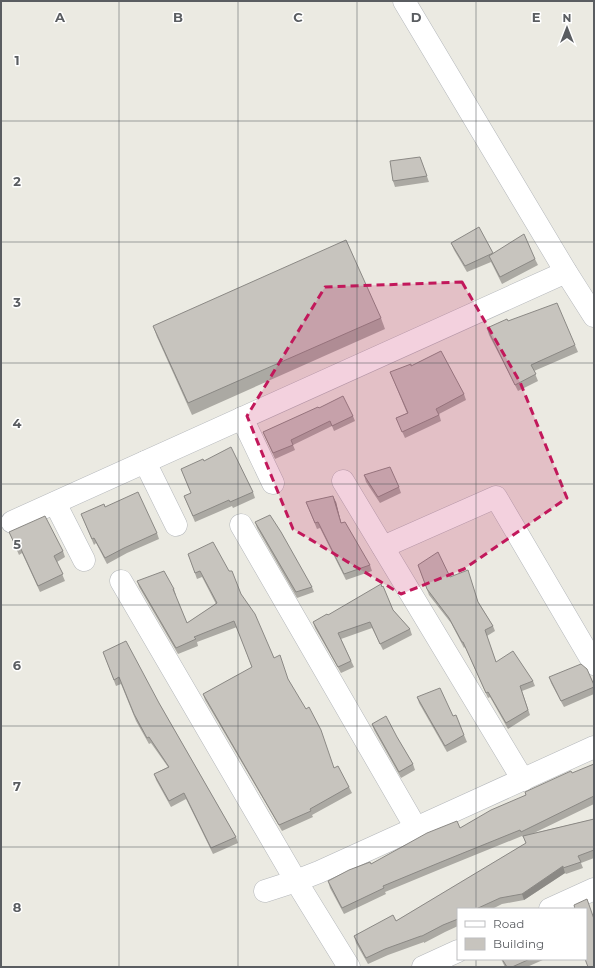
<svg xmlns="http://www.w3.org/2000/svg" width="595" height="968" font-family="Montserrat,sans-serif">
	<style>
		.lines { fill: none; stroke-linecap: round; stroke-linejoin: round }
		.minor-casing { stroke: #b4b7bb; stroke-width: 23 }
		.minor { stroke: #fff; stroke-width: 22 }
		.wall { fill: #aba9a3 }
		.shaded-wall { fill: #8b8985 }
		.building { fill: #c7c4be; stroke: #8b8985 }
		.marked { fill: #c2185b; fill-opacity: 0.2; stroke: #c2185b; stroke-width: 3; stroke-dasharray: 8 5; stroke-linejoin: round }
		.grid { fill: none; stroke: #5a5d61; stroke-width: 1; stroke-opacity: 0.55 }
		.grid-label { font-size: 13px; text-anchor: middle; font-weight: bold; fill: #5a5d61; stroke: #fff; stroke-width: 3; stroke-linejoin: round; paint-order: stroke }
	</style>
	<rect width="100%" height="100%" fill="#ebeae2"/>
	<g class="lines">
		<defs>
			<g id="minor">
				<path d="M404,1L566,272L594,316"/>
				<path d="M242,418L273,483"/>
				<path d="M145,462L176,525"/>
				<path d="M343,481L523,780"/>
				<path d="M55,503L84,560"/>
				<path d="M12,522L566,272"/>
				<path d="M241,525L416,828"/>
				<path d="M383,547L496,497L594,664"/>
				<path d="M121,581L296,881L349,967"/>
				<path d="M265,891L296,881L319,872L471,803L594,747"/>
				<path d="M550,909L594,889"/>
				<path d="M423,967L458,951"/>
			</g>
		</defs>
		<use href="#minor" class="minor-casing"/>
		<use href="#minor" class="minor"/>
	</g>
	<g class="wall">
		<path d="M420,157L429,182L395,187L393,181Z"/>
		<path d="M451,243L493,253L535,259L538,265L502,284L491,262L467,272L454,250Z"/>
		<path d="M381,318L385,329L192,415L157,337L153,326Z"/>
		<path d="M508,321L575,345L578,352L534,371L538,381L518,391L489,335L487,328Z"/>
		<path d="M411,366L464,394L466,400L439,414L441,421L405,438L396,418L407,413L390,372Z"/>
		<path d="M319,408L353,416L355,421L334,431L332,426L293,445L295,450L275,459L263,432Z"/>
		<path d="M204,461L253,492L255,498L233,508L232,506L195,522L184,496L191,493L181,469Z"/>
		<path d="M364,475L399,487L401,493L380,503L366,482Z"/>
		<path d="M306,502H336L341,523L370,565L372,571L346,580L320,528L317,529Z"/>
		<path d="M105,507L157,533L159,539L127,553L107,564L96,543L94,545L81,514Z"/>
		<path d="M255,522L312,587L314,592L297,598L257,528Z"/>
		<path d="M9,532L63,551L65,557L57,562L65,581L40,592L22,553L19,555Z"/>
		<path d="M188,554L241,594L274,658L288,679L334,768L349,787L352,793L312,815L313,817L282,831L205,700L203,694L252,668L237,627L197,642L198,646L178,654L139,587L137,581L174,589L176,595H175L187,623L216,604L202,577L197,579Z"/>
		<path d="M418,565L450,577L479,603L493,626L495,631L487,636L496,662L533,681L535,686L522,691L530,715L508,729L490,697L488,698L465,647L464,648L451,623L429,595Z"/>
		<path d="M393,610L410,629L412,635L383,650L372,628L341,639L354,667L341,673L315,628L313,622L328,615Z"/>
		<path d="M103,652L159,703L236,837L238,843L213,854L186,799L171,807L156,780L154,774L168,767L151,743L149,744L136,721L121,684L116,686Z"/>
		<path d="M549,677L594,685V694L564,707L551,683Z"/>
		<path d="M417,697L464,735L467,742L447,752L419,703Z"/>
		<path d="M372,724L397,737L413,764L415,770L401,778L374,730Z"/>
		<path d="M594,764V804L534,833L594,819V858L581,863L583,868L566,874L565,873L524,900L502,904L492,909H458V926L445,932L424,943V942L388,955L368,964L356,943L354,936L396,921L526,844L524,838L522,836L443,868L385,892L386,894L344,914L330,888L328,881L460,828L526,795Z"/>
		<path d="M501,959H545L527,967H505Z"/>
	</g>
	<g class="shaded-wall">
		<path d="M333,496L336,502L343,530L341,523Z"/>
		<path d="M563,866L565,873L524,900L522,894Z"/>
	</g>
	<g class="building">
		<path d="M420,157L427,176L393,181L390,161Z"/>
		<path d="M479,227L493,253L465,266L451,243Z"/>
		<path d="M524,234L535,259L500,277L489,256Z"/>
		<path d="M346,240L381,318L188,403L153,326Z"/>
		<path d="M557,303L575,345L531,365L536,374L515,385L487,328L507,319L508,321Z"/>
		<path d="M441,351L464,394L436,409L439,415L402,432L396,418L408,413L390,372L411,364V366Z"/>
		<path d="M343,396L353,416L332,426L330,421L291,440L293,445L273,453L263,432L318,407L319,408Z"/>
		<path d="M231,447L253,492L230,502L229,500L193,516L184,496L191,493L181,469L203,459L204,461Z"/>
		<path d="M390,467L399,487L378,497L364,475Z"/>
		<path d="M138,492L157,533L124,548L105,558L94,538L92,539L81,514L104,504L105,507Z"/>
		<path d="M333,496L341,523L345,522L370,565L344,574L318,522L315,523L306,502Z"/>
		<path d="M270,515L281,532L312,587L296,592L255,522Z"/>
		<path d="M45,516L63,551L54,556L63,574L38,586L20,547L17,549L9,532Z"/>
		<path d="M213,542L229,571H232L241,594L255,614L274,658L280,655L288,679L306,709L309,707L321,730L334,768L338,766L349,787L310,809L311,811L279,825L203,694L252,667L234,621L194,637L196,639L176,648L137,581L164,571L174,589H173L187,623L217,603L200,571L195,573L188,554Z"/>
		<path d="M438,552L450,577L468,570L478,602L493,626L485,630L496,662L513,651L533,681L520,686L528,710L506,723L488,692L486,693L463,642H462L449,618L427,589L418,565Z"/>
		<path d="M381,584L382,587L383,586L393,610L410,629L380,644L370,622L338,633L351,661L338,667L313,622L327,614L328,615Z"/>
		<path d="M126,641L159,703L236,837L211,848L184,793L169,801L154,774L169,767L149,737L147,738L134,714L119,677L114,680L103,652Z"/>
		<path d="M581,664L587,669L594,685V687L561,701L549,677Z"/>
		<path d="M440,688L453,716L456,715L464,735L445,746L417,697Z"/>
		<path d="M386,716L397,737L413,764L399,772L372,724Z"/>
		<path d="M594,764V796L521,832L520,830L441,862L383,886L384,888L342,908L328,881L349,870L370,862L371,864L427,833L457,821L460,828L491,810L526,795L525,792L571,771L572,773Z"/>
		<path d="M594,819V850L578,856L581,862L563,868V866L522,894L500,898L476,909H458V919L443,925L422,936H421L385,949L366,958L354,936L393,915L396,921L526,843L523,836Z"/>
		<path d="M587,899L594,919V967H588L585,959H586V909H575L574,905Z"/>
		<path d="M502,959H530L512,967H507Z"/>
	</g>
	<path class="marked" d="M462,282L520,382L567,498L464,569L401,594L293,529L247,416L325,287Z"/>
	<path class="grid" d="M119,1V967M238,1V967M357,1V967M476,1V909M1,121H594M1,242H594M1,363H594M1,484H594M1,605H594M1,726H594M1,847H594M476,959V967"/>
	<g class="grid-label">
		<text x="60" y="22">A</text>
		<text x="178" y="22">B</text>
		<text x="298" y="22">C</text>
		<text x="416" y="22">D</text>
		<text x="536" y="22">E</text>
		<text x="17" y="65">1</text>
		<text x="17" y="186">2</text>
		<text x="17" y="307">3</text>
		<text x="17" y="428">4</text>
		<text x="17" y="549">5</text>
		<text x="17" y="670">6</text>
		<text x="17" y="791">7</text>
		<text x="17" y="912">8</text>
	</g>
	<rect width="595" height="968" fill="none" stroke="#5a5d61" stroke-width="4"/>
	<rect x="457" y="908" width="130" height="52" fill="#ffffff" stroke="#bdbec0"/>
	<rect x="465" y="921" width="20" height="6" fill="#ffffff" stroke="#bdbec0"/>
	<text x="493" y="928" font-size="12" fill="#5a5d61">Road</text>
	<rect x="465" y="938" width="20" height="12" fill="#c7c4be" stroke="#bdbec0"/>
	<text x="493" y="948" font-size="12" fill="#5a5d61">Building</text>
	<g transform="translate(567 28)" stroke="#ffffff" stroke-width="3" paint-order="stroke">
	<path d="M0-3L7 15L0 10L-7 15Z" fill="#5a5d61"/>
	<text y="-6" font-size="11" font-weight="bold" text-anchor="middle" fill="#5a5d61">N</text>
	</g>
</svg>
